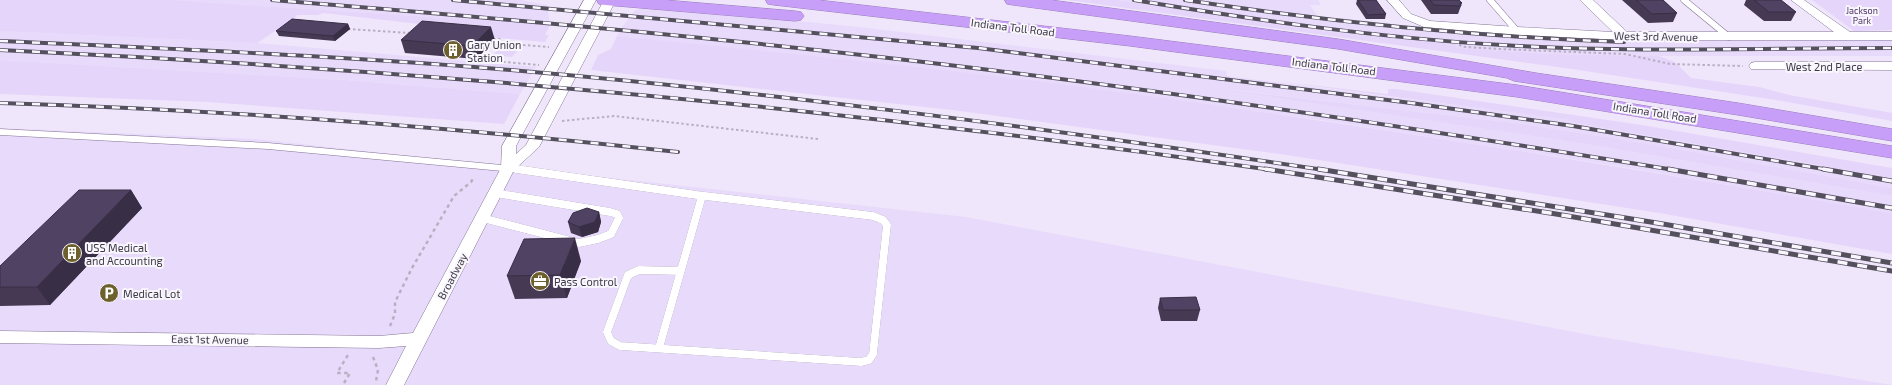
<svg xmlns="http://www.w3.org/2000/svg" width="1892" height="385" font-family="'Exo 2',sans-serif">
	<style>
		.built { fill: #e8dafb }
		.green { fill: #e5d5fa }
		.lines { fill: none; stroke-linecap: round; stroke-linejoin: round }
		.service-far1-casing { stroke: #827593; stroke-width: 7 }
		.service-casing { stroke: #827593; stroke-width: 8 }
		.minor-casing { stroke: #827593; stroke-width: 1 }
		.motorway-casing { stroke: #987cba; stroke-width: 1 }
		.path-far1 { stroke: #b8b0c2; stroke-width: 2; stroke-dasharray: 2.5 2.5; stroke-linecap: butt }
		.path { stroke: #b8b0c2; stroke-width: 2.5; stroke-dasharray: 3.5 3.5; stroke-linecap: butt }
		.service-far1 { stroke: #fff; stroke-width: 6 }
		.service { stroke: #fff; stroke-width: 8 }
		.minor { fill: #fff; fill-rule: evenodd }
		.motorway { fill: #c89ff8; fill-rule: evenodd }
		.rail-far1-casing { stroke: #55505e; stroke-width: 4 }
		.rail-casing { stroke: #55505e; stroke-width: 5 }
		.rail-far1 { stroke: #f9f6fd; stroke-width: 2.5; stroke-dasharray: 8; stroke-linecap: butt }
		.rail { stroke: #f9f6fd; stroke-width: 3.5; stroke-dasharray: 10; stroke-linecap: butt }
		.wall { fill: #453954 }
		.shaded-wall { fill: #382e45 }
		.building { fill: #504262; stroke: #382e45 }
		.labels { text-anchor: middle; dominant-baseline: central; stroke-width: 4; stroke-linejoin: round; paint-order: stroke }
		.far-park-label { font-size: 9px; fill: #4c3565; stroke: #f9f6fd }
		.street-label { font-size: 11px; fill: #3f3a47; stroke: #f9f6fd }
		.poi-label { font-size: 11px; fill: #3f3a47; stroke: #f9f6fd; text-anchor: start }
	</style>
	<rect width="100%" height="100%" fill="#efe6fb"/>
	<g class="built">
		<path d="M172,0H521L547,5L550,25Z"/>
		<path d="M1118,0H1318L1321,5H1310L1318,17L1410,27L1555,38L1680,41L1892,40V56H1659L1549,54L1458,48L1455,44L1320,31Z"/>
		<path d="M654,7L859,27L1226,71L1227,76L1570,120L1571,122L1892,178V188L1649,144L1523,124L1224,89L1592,145L1892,196V213L1623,167L1334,122L1069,86L617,36L619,31L635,10Z"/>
		<path d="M0,31L257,43L536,67L520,94L344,80L0,60Z"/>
		<path d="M0,128L256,139L966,217L1601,337L1892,385H0Z"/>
	</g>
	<g class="green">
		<path d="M0,0H172L550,25L545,35H549L545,42L477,36L428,25L323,13L318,15H297L292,20L257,43L0,31Z"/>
		<path d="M1067,0H1118L1320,31L1455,44L1458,48L1549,54L1659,56L1675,62L1691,78L1759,87L1789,95L1892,113V121L1776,100L1572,69Z"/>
		<path d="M1812,0H1892V30L1854,31Z"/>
		<path d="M617,36C769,52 922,66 1074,86C1347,122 1620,166 1892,213V254L1659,213L1280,154L952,110L591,70L598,55L611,49Z"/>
		<path d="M502,46L521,47L512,57L493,55Z"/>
		<path d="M0,60L344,80L520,94L504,124L208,102L0,94Z"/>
		<path d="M1275,81L1388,94V89H1396L1642,125L1892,168V178L1571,122L1570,120Z"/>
		<path d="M1220,89L1523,124L1649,144L1892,188V196L1592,145Z"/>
	</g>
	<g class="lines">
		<defs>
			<g id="service-far1">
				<path d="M1490,0L1517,31"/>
				<path d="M1684,0L1729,37"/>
				<path d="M0,132L268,146L523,170"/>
			</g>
			<g id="service">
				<path d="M516,169L697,195L873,216L883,220L887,225L873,354L869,360L861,362L620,346L611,341L607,332L628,275L639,270L680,271"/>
				<path d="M482,218L579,243L598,239L611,234L619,218L617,214L610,212L495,193"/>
				<path d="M659,348L702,196"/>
			</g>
			<g id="minor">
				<path d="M584,0H596L516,146V154L526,145L604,0H616L539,147L514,170L404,385H386L406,346L379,348L0,343V331L379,336L413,333L501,168L502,146Z"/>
				<path d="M1387,0H1399L1411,14L1430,21L1517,27L1613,32L1580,0H1593L1627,32H1834L1791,0H1804L1850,32H1892V40H1624L1517,35L1424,27L1403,18Z"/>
				<path d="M1755,62H1892V70L1751,69L1749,66L1751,63Z"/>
			</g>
			<g id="motorway">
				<path d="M597,0H665L795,11L801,12L804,16L801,20L795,21L605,5L599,4Z"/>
				<path d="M766,0H818L1130,36L1517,85L1892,146V158L1517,97L1130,46L774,5L768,4Z"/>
				<path d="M1005,0H1051L1338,39L1536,73L1738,103L1892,129V141L1738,115L1514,81L1507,78L1338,49L1013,5L1007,4Z"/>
			</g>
		</defs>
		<use href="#service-far1" class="service-far1-casing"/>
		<use href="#service" class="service-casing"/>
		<use href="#minor" class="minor-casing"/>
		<use href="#motorway" class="motorway-casing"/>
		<g class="path-far1">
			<path d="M348,29L410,33"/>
			<path d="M493,39H501L495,46"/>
			<path d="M498,43L549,47"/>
			<path d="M1459,45L1465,47L1500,49L1625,54L1670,64L1743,66"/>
			<path d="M486,54L481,60L539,65"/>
			<path d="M562,121L614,116L818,139"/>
		</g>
		<g class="path">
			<path d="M390,326L395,314V302L412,268L454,196L471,182L474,177"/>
			<path d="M373,357L378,370L376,381"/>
			<path d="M344,383L350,373H337L348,355"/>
		</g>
		<use href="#service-far1" class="service-far1"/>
		<use href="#service" class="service"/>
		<use href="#minor" class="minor"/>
		<use href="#motorway" class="motorway"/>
		<defs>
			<g id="rail-far1">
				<path d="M272,0C475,16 678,34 880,57C1146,87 1410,127 1674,170"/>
				<path d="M453,0L978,48L1411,103L1573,126L1829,170"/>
				<path d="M1134,0C1256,20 1379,38 1502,45C1632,53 1762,48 1892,48"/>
				<path d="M1185,0C1331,22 1477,37 1624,42"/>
				<path d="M0,41C158,48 316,55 474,67C759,90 1042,128 1324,170"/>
				<path d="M0,50C426,70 850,109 1272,170"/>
				<path d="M0,103C227,110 452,127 678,152"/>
			</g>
			<g id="rail">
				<path d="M1265,169L1556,214L1892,271"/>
				<path d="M1318,169L1657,223L1892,263"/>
				<path d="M1668,169L1892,208"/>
				<path d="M1823,169L1892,181"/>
			</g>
		</defs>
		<use href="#rail-far1" class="rail-far1-casing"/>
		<use href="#rail" class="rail-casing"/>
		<use href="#rail-far1" class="rail-far1"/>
		<use href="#rail" class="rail"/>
	</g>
	<g class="wall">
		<path d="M1357,0H1376L1386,14L1385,19H1366L1356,4Z"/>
		<path d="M1421,0H1459L1462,3L1458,14H1431Z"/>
		<path d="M1622,0H1663L1677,13L1673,22L1648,23Z"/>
		<path d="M1746,0H1781L1796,12L1791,21H1764L1744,5Z"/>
		<path d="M348,24L350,29L335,41L279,36L276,31Z"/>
		<path d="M401,40H495L476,59L405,53Z"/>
		<path d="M131,190L142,208L50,305L0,306V266Z"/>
		<path d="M599,212L601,222L598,232L582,237L571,233L568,222Z"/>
		<path d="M581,261L567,298L515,299L507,276Z"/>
		<path d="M1160,298L1200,310L1197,321H1161L1158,308Z"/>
	</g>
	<g class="shaded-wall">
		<path d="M348,24L350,29L335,41L333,36Z"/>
		<path d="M491,27L495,40L476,59L472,46Z"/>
		<path d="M131,190L142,208L50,305L37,287Z"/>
		<path d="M599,212L601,222L598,232L582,237L579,227Z"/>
		<path d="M575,238L581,261L567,298L560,275Z"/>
	</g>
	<g class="building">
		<path d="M1358,0H1376L1386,14L1368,15Z"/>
		<path d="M1430,0H1459L1462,3H1460L1461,6L1434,5Z"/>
		<path d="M1636,0H1663L1677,13L1652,14Z"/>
		<path d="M1754,0H1781L1796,12H1769Z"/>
		<path d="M292,19L348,24L333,36L276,31Z"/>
		<path d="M422,21L491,27L472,46L401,40Z"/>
		<path d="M79,190H131L37,287H0V266Z"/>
		<path d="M587,208L599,212L595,222L579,227L568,222L573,213Z"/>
		<path d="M575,238L560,275L507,276L524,239Z"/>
		<path d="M1196,297L1200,310H1163L1160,298Z"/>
	</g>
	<defs>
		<symbol id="building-disc" viewBox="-11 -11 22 22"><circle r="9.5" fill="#6d602d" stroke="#f9f6fd"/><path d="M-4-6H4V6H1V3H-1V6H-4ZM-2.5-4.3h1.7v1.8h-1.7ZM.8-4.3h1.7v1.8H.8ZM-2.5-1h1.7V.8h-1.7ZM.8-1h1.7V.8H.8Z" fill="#fff"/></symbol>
		<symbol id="office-disc" viewBox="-11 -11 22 22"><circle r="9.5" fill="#6d602d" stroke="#f9f6fd"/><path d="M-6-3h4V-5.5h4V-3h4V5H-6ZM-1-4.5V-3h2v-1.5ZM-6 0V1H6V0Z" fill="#fff"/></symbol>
		<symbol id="parking-disc" viewBox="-11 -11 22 22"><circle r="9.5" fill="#6d602d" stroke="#f9f6fd"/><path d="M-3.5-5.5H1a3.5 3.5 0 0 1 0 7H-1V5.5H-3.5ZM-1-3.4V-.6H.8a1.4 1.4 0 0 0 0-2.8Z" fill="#fff"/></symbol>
	</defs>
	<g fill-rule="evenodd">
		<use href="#building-disc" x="442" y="39" width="22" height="22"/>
		<use href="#building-disc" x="61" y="242" width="22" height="22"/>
		<use href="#office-disc" x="529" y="270" width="22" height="22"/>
		<use href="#parking-disc" x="98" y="282" width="22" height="22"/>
	</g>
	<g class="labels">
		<g class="far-park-label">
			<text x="1862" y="10">Jackson<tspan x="1862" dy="10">Park</tspan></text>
		</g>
		<g class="street-label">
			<text transform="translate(1013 27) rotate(7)">Indiana Toll Road</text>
			<text transform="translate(1656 36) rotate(1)">West 3rd Avenue</text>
			<text transform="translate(1334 66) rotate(7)">Indiana Toll Road</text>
			<text x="1824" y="66">West 2nd Place</text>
			<text transform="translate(1655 112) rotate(9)">Indiana Toll Road</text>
			<text transform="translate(452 276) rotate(-62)">Broadway</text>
			<text transform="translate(210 339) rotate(1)">East 1st Avenue</text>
		</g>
		<g class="poi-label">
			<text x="467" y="44">Gary Union<tspan x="467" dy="13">Station</tspan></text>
			<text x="86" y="247">USS Medical<tspan x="86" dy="13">and Accounting</tspan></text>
			<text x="554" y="281">Pass Control</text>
			<text x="123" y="293">Medical Lot</text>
		</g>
	</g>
</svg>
